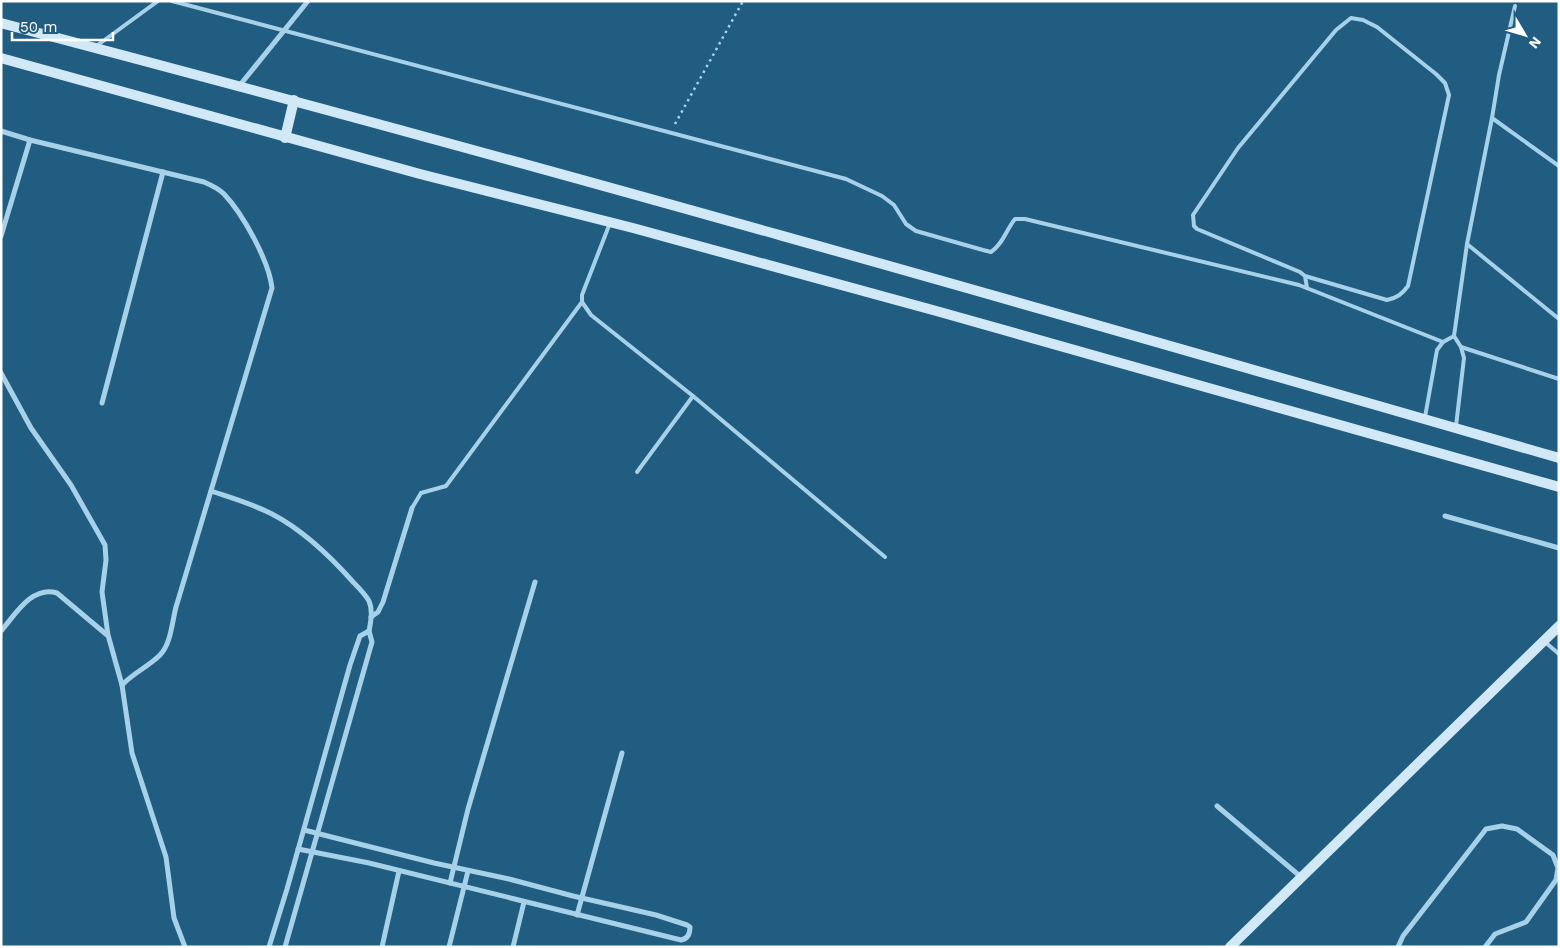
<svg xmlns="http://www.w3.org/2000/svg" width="1560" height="948" font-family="'Work Sans',sans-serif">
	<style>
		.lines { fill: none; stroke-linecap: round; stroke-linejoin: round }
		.path { stroke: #a6d1e8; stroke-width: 2.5; stroke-dasharray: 2.5 4; stroke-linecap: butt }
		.lane { stroke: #a6d1e8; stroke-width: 4 }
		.street { stroke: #a6d1e8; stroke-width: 5 }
		.secondary { stroke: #d1e8f6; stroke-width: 10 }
	</style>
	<rect width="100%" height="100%" fill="#205d81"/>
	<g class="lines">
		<path class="path" d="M675,124L743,1"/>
		<g class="lane">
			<path d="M172,1L846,179L882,196L894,205L906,224L916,231L983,250L991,252C1003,244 1006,230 1015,219H1025L1299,285L1443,342"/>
			<path d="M95,47L158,1"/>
			<path d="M1492,118L1559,166"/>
			<path d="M610,223L582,295V302L591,315L693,396L885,557"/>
			<path d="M1467,244L1559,319"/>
			<path d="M1305,276L1387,300C1397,298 1402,294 1408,286L1449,95L1445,83L1436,74L1377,27L1363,20L1351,18L1336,30L1238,148L1193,215L1194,226L1197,229L1300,272L1305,276L1307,288"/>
			<path d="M1454,336L1467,244L1492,118L1499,75L1515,6"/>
			<path d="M1461,347L1559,379"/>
			<path d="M1425,417L1437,350L1443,342L1454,336L1461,347L1464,358L1456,426"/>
			<path d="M637,472L693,396"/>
			<path d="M412,508L421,493L446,486L582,302"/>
			<path d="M1545,642L1559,654"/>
		</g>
		<g class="street">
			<path d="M240,85L308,1"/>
			<path d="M1,131L30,140L204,182C211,185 219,189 224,194C243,214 269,261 272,288L176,607C172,622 171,644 160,655C148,667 133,673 122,685"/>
			<path d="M1,236L30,140"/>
			<path d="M1,373L31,428L71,485L105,545L106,560L102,592L108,635L122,685L132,753L166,857L174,918L185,947"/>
			<path d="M102,403L163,172"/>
			<path d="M211,491C232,498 253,504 272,514C303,530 331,557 354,583C359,588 365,594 369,601C373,610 371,621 369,631"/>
			<path d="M1445,516L1559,548"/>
			<path d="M371,617L378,612L383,602L412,508"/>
			<path d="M1,631C15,615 32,585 57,593L107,635"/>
			<path d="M1217,806L1301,877"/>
			<path d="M298,849L369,863L681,940C688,939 690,934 690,927L687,925L656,915L573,896L509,879L434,863L304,830"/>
			<path d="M450,883L468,809L535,582"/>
			<path d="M577,915L622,753"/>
			<path d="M269,947L287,889L350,665L360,636L369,631L372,642L285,947"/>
			<path d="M382,947L399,871"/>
			<path d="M449,947L468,871"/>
			<path d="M513,947L524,902"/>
			<path d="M1398,947L1403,936L1486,829L1502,826L1517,829L1553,855L1558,868L1556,880L1526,922L1495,934L1485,947"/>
		</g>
		<g class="secondary">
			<path d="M1,23C523,160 1041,308 1559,458"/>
			<path d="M1,58L420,174L633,228L940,312L1559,487"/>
			<path d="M285,138L294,100"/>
			<path d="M1230,947L1559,626"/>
		</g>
	</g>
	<rect width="1560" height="948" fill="none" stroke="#ffffff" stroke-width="5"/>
	<g transform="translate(1525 35) rotate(128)" stroke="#205d81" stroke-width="4" paint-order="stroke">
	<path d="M0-4L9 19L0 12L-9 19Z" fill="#ffffff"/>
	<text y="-8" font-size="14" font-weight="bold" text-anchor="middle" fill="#ffffff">N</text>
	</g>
	<path d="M12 32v8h101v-8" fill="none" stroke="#ffffff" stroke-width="2.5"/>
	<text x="20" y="32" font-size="15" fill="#ffffff" stroke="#205d81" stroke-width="4" paint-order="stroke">50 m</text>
</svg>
